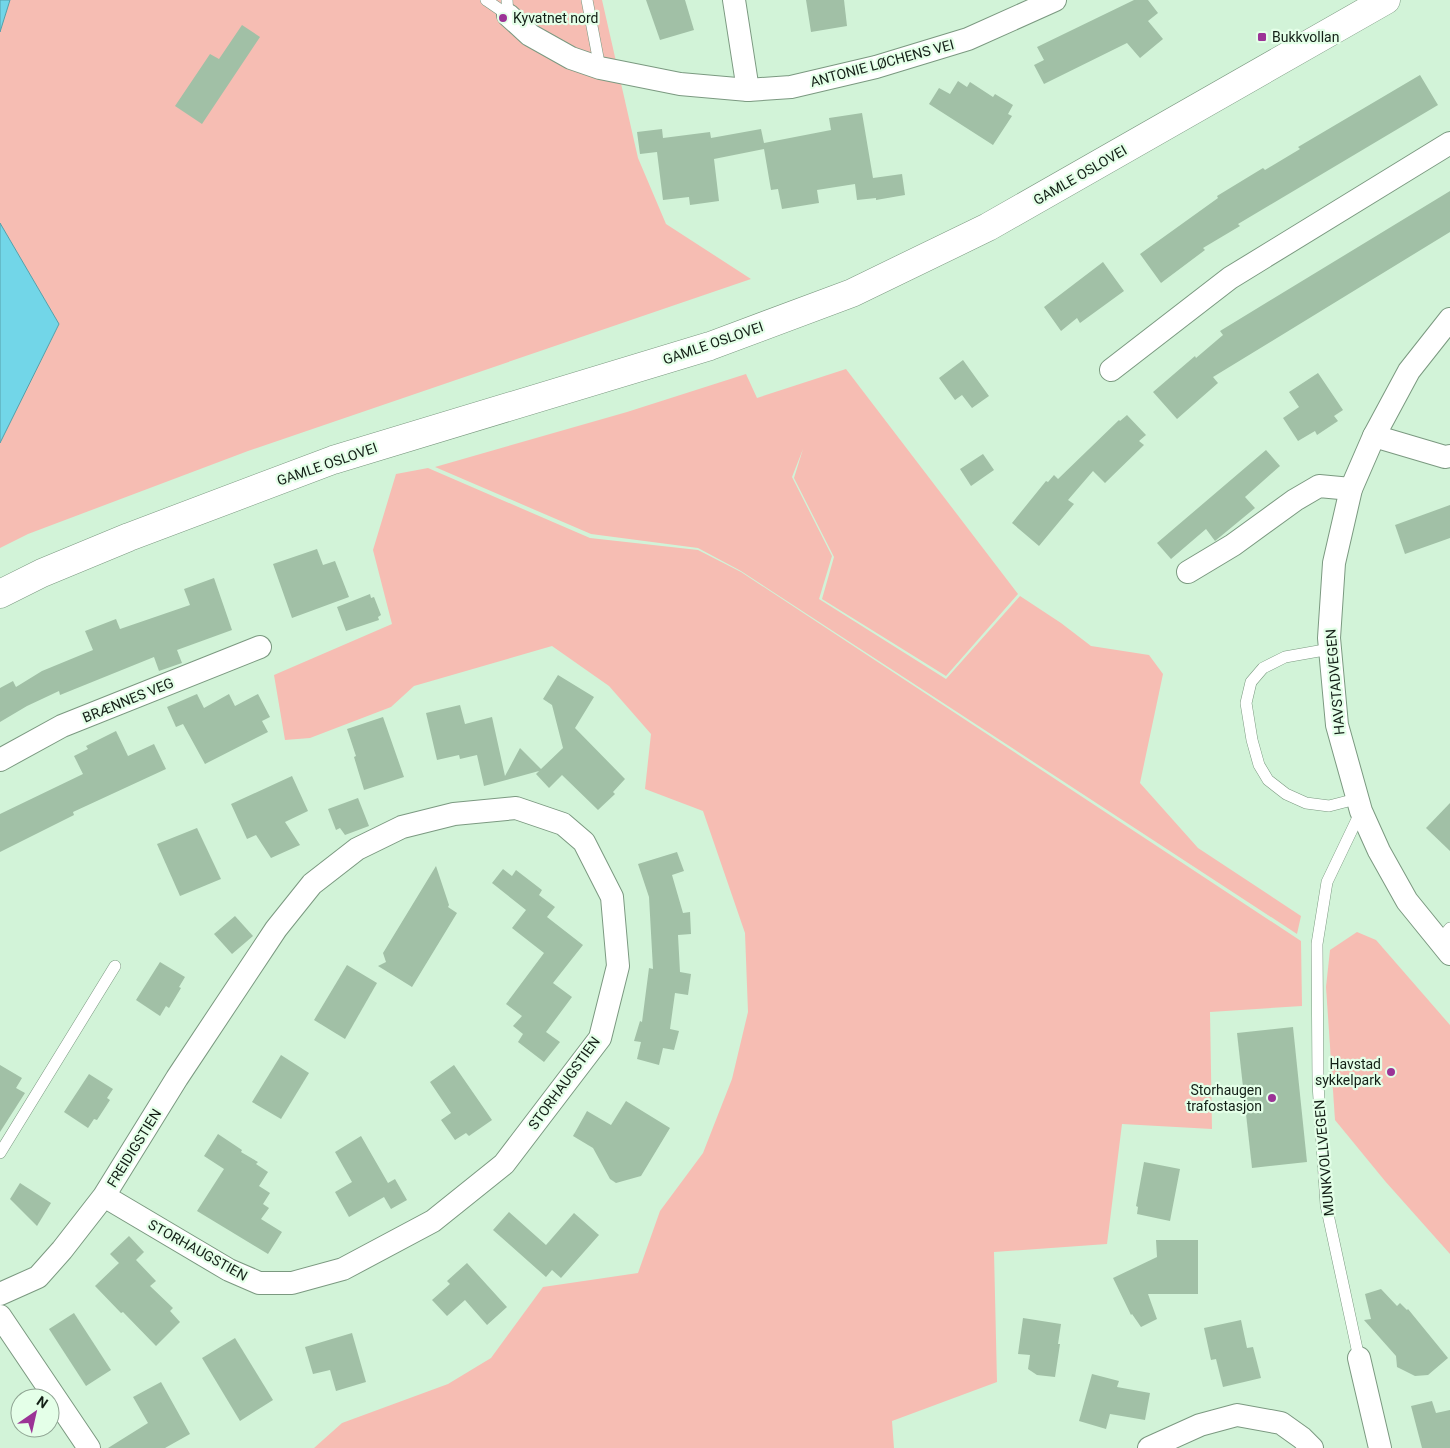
<svg xmlns="http://www.w3.org/2000/svg" width="1450" height="1448" font-family="Roboto,sans-serif">
	<style>
		.green { fill: #f6bdb3 }
		.water { fill: #72d6e8; stroke: #569fa9 }
		.building { fill: #a1c0a6 }
		.lines { fill: none; stroke-linecap: round; stroke-linejoin: round }
		.lane-casing { stroke: #7b9980; stroke-width: 12 }
		.street-casing { stroke: #7b9980; stroke-width: 24 }
		.secondary-casing { stroke: #7b9980; stroke-width: 29 }
		.lane { stroke: #fff; stroke-width: 11 }
		.street { stroke: #fff; stroke-width: 22 }
		.secondary { stroke: #fff; stroke-width: 28 }
		.poi-dot { fill: #9b3396; stroke: #e4ffe8; stroke-width: 2 }
		.labels { text-anchor: middle; dominant-baseline: central; stroke-width: 4.5; stroke-linejoin: round; paint-order: stroke }
		.poi-label { font-size: 14px; fill: #131f16; stroke: #e4ffe8; text-anchor: start }
		.street-label { font-size: 14px; fill: #131f16; stroke: #e4ffe8 }
	</style>
	<rect width="100%" height="100%" fill="#d2f3d8"/>
	<g class="green">
		<path d="M10,0H602L638,158L666,224L751,279L248,451L28,534L0,548V443L59,324L0,223V32Z"/>
		<path d="M846,369L1018,594L946,676L822,599L834,557L794,478L803,449L792,477L832,556L819,599L946,679L1020,596L1061,623L1091,646L1149,655L1163,674L1140,783L1198,848L1301,916L1297,934L741,571L698,548L591,534L435,467L627,412L746,374L757,398Z"/>
		<path d="M428,468L590,538L698,550L741,572L1301,941L1302,1006L1210,1012L1212,1129L1122,1124L1107,1244L994,1252L997,1382L892,1421L894,1448H314L342,1423L448,1384L491,1358L543,1287L638,1273L660,1211L703,1153L732,1079L748,1012L745,933L703,811L645,789L651,734L609,686L552,646L414,686L391,707L310,738L285,740L274,675L392,624L373,550L396,474Z"/>
		<path d="M1357,932L1376,940L1450,1025V1254L1385,1181L1335,1120L1326,987L1330,950Z"/>
	</g>
	<g class="water">
		<path d="M0,0H10L0,32Z"/>
		<path d="M0,223L59,324L0,443Z"/>
	</g>
	<g class="building">
		<path d="M646,0H685L694,30L660,40Z"/>
		<path d="M806,0H844L847,26L811,32Z"/>
		<path d="M1134,0H1148L1158,13L1148,21L1163,39L1140,58L1127,43L1044,84L1034,65L1044,60L1037,47Z"/>
		<path d="M242,25L260,37L202,124L175,106L210,54L219,59Z"/>
		<path d="M1420,75L1438,105L1238,224L1240,226L1203,248L1205,250L1161,283L1140,254L1218,198L1217,196L1263,168L1265,170L1300,149L1298,147Z"/>
		<path d="M958,81L967,87L970,82L993,97L995,94L1013,105L1008,114L1012,116L993,145L929,104L939,88L950,94Z"/>
		<path d="M862,113L873,178L902,174L905,195L876,200V198L857,200L855,184L817,190L819,203L782,209L778,189L771,190L764,149L714,159L719,201L690,205L689,197L663,200L657,152L640,154L637,132L662,129L663,138L710,132L711,138L761,129L764,143L831,130L829,118Z"/>
		<path d="M1450,191V232L1213,377L1218,383L1177,419L1153,392L1195,356L1196,358L1223,335L1220,331Z"/>
		<path d="M1103,262L1124,291L1080,323L1077,318L1061,331L1044,307Z"/>
		<path d="M963,360L989,396L972,408L962,395L955,400L939,378Z"/>
		<path d="M1318,373L1343,410L1334,416L1338,421L1317,435L1315,431L1298,441L1283,418L1299,407L1289,392Z"/>
		<path d="M1127,415L1146,435L1139,441L1144,445L1105,483L1093,471L1068,500L1074,504L1039,546L1012,523L1046,481L1048,482L1054,475L1058,479L1119,420L1120,421Z"/>
		<path d="M1266,450L1280,466L1245,497L1255,508L1215,541L1206,529L1171,559L1157,543Z"/>
		<path d="M983,454L994,470L971,486L960,469Z"/>
		<path d="M1450,505V538L1405,554L1395,525Z"/>
		<path d="M317,549L323,565L335,561L349,597L292,618L273,564Z"/>
		<path d="M214,578L232,630L177,650L182,663L159,671L154,657L60,695L59,691L27,706L0,722V688L13,681L16,687L42,671L93,650L85,631L116,619L120,629L190,605L184,589Z"/>
		<path d="M370,594L371,598L374,597L381,615L378,617L379,620L346,631L337,607Z"/>
		<path d="M558,675L594,697L575,728L625,779L613,792L615,794L598,810L562,775L549,788L536,774L539,771L484,786L477,755L460,759L459,755L437,760L426,713L460,705L465,724L492,717L505,776L520,748L541,769L563,748L552,705L543,699Z"/>
		<path d="M197,694L204,708L229,694L235,706L258,694L270,717L262,721L268,732L205,764L183,724L176,727L167,707Z"/>
		<path d="M383,717L404,777L364,790L354,757L356,756L347,729Z"/>
		<path d="M116,731L128,756L154,744L166,769L73,812L74,815L0,852V814L83,774L74,756L88,749L86,746Z"/>
		<path d="M292,776L308,811L285,822L300,845L271,858L256,835L247,839L231,804Z"/>
		<path d="M358,798L369,826L345,835L340,828L336,830L328,809Z"/>
		<path d="M1450,803V851L1426,828Z"/>
		<path d="M197,828L221,879L180,896L157,844Z"/>
		<path d="M677,852L684,871L672,875L683,913L690,912L691,934L678,935L680,972L691,974L688,995L675,993L670,1029L679,1031L674,1050L663,1048L659,1065L637,1059L641,1042L634,1041L640,1021L642,1022L649,968L653,969L649,897L638,864Z"/>
		<path d="M436,866L449,905L448,907L457,913L412,987L378,966L386,962L383,953Z"/>
		<path d="M503,869L512,876L516,870L542,890L539,895L555,907L547,917L583,945L553,983L572,997L546,1032L560,1042L544,1062L518,1042L523,1034L513,1026L522,1016L506,1004L544,953L512,928L526,910L492,883Z"/>
		<path d="M235,916L253,936L232,954L214,934Z"/>
		<path d="M160,962L185,977L179,987L181,988L169,1008L166,1006L160,1016L136,1000Z"/>
		<path d="M347,965L377,983L345,1039L314,1020Z"/>
		<path d="M1293,1027L1307,1162L1252,1168L1237,1033Z"/>
		<path d="M281,1055L309,1073L281,1119L252,1102Z"/>
		<path d="M0,1065L22,1078L16,1088L25,1093L0,1132Z"/>
		<path d="M454,1065L492,1120L469,1136L466,1133L455,1140L441,1120L451,1113L430,1082Z"/>
		<path d="M89,1074L113,1089L107,1098L110,1100L97,1120L94,1119L88,1128L64,1112Z"/>
		<path d="M626,1101L670,1128L641,1176L616,1183L610,1179L593,1148L573,1136L587,1111L611,1125Z"/>
		<path d="M218,1134L242,1150L241,1152L258,1162L256,1164L268,1172L259,1186L270,1193L263,1204L269,1208L261,1219L282,1232L268,1254L197,1211L224,1169L204,1156Z"/>
		<path d="M361,1136L388,1183L395,1179L407,1200L391,1209L384,1197L349,1217L335,1192L352,1182L335,1152Z"/>
		<path d="M1144,1162L1180,1169L1170,1221L1137,1214L1138,1207L1136,1206Z"/>
		<path d="M20,1183L51,1203L37,1226L10,1199Z"/>
		<path d="M509,1212L546,1245L574,1213L599,1235L561,1278L552,1270L546,1277L493,1230Z"/>
		<path d="M129,1236L144,1252L136,1260L156,1281L150,1286L173,1308L170,1311L180,1322L156,1346L123,1312L121,1313L95,1286L119,1263L110,1254Z"/>
		<path d="M1156,1240H1198V1294H1148L1157,1319L1141,1327L1132,1314L1131,1315L1113,1278L1157,1257Z"/>
		<path d="M467,1263L507,1307L487,1325L465,1300L447,1316L432,1300L450,1284L447,1281Z"/>
		<path d="M1381,1289L1397,1306L1400,1303L1407,1310L1408,1309L1448,1358L1428,1375L1415,1376L1397,1367L1396,1356L1364,1320L1371,1319L1365,1294Z"/>
		<path d="M74,1313L111,1370L86,1386L49,1329Z"/>
		<path d="M1023,1318L1061,1324L1058,1344H1060L1055,1377L1037,1375L1028,1369L1030,1355L1018,1354Z"/>
		<path d="M1241,1320L1247,1348L1253,1347L1261,1378L1223,1387L1216,1359L1211,1360L1204,1328Z"/>
		<path d="M352,1333L366,1382L336,1391L330,1370L313,1374L305,1347Z"/>
		<path d="M235,1338L273,1400L240,1421L202,1358Z"/>
		<path d="M1092,1374L1119,1381L1117,1387L1150,1393L1145,1420L1110,1414L1106,1429L1079,1421Z"/>
		<path d="M161,1382L190,1434L165,1448H108L148,1423L133,1397Z"/>
		<path d="M1432,1401L1436,1413L1450,1410V1448H1422L1411,1406Z"/>
	</g>
	<g class="lines">
		<defs>
			<g id="lane">
				<path d="M486,0L508,15"/>
				<path d="M507,0L508,15"/>
				<path d="M587,0L600,68"/>
				<path d="M1330,649L1285,657L1263,668L1251,682L1246,703L1252,740L1259,765L1268,780L1286,794L1306,803L1329,806L1356,799"/>
				<path d="M1439,942L1450,928"/>
				<path d="M0,1153L115,966"/>
				<path d="M1359,1358L1326,1205L1318,1084L1317,944L1327,882L1361,811"/>
			</g>
			<g id="street">
				<path d="M734,0L748,90"/>
				<path d="M508,15L530,35L571,58L600,68L680,84L748,90L791,87L876,67L968,39L1055,0"/>
				<path d="M1450,319L1409,371L1374,436L1351,489L1334,563L1329,638L1337,725L1361,811L1379,851L1407,901L1450,954"/>
				<path d="M1111,370L1230,278L1450,143"/>
				<path d="M1374,436L1445,457L1450,456"/>
				<path d="M1188,572L1233,545L1295,500L1319,486L1351,489"/>
				<path d="M0,760L62,726L260,647"/>
				<path d="M0,1294L38,1277L62,1250L104,1196L177,1078L276,929L312,884L357,849L402,827L454,814L516,808L563,824L584,842L612,897L618,966L600,1038L504,1164L433,1221L343,1269L292,1283H259L229,1270L104,1196"/>
				<path d="M0,1316L89,1448"/>
				<path d="M1359,1358L1380,1448"/>
				<path d="M1149,1448L1200,1425L1237,1415L1281,1423L1302,1438L1312,1448"/>
			</g>
			<path id="secondary" d="M0,594L42,573L129,537L333,460L710,346L852,293L988,227L1386,0"/>
		</defs>
		<use href="#lane" class="lane-casing"/>
		<use href="#street" class="street-casing"/>
		<use href="#secondary" class="secondary-casing"/>
		<use href="#lane" class="lane"/>
		<use href="#street" class="street"/>
		<use href="#secondary" class="secondary"/>
	</g>
	<g class="poi-dot">
		<circle cx="503" cy="18" r="5"/>
		<rect x="1257" y="32" width="10" height="10" rx="2.5"/>
		<circle cx="1391" cy="1072" r="5"/>
		<circle cx="1272" cy="1098" r="5"/>
	</g>
	<g class="labels">
		<g class="poi-label">
			<text x="513" y="18">Kyvatnet nord</text>
			<text x="1272" y="37">Bukkvollan</text>
			<text x="1381" y="1064" text-anchor="end">Havstad<tspan x="1381" dy="16">sykkelpark</tspan></text>
			<text x="1262" y="1090" text-anchor="end">Storhaugen<tspan x="1262" dy="16">trafostasjon</tspan></text>
		</g>
		<g class="street-label">
			<text transform="translate(882 63) rotate(-15)">ANTONIE LØCHENS VEI</text>
			<text transform="translate(1080 175) rotate(-30)">GAMLE OSLOVEI</text>
			<text transform="translate(713 343) rotate(-19)">GAMLE OSLOVEI</text>
			<text transform="translate(327 464) rotate(-19)">GAMLE OSLOVEI</text>
			<text transform="translate(1335 682) rotate(-95)">HAVSTADVEGEN</text>
			<text transform="translate(128 700) rotate(-22)">BRÆNNES VEG</text>
			<text transform="translate(564 1083) rotate(-54)">STORHAUGSTIEN</text>
			<text transform="translate(134 1148) rotate(-58)">FREIDIGSTIEN</text>
			<text transform="translate(1324 1158) rotate(-95)">MUNKVOLLVEGEN</text>
			<text transform="translate(198 1250) rotate(29)">STORHAUGSTIEN</text>
		</g>
	</g>
	<g transform="translate(35 1413) rotate(34)"><circle r="24" fill="#e4ffe8" stroke="#90a594"/>
	<path d="M0-4L9 19L0 12L-9 19Z" fill="#9b3396"/>
	<text y="-8" font-size="14" font-weight="bold" text-anchor="middle" fill="#131f16">N</text>
	</g>
</svg>
